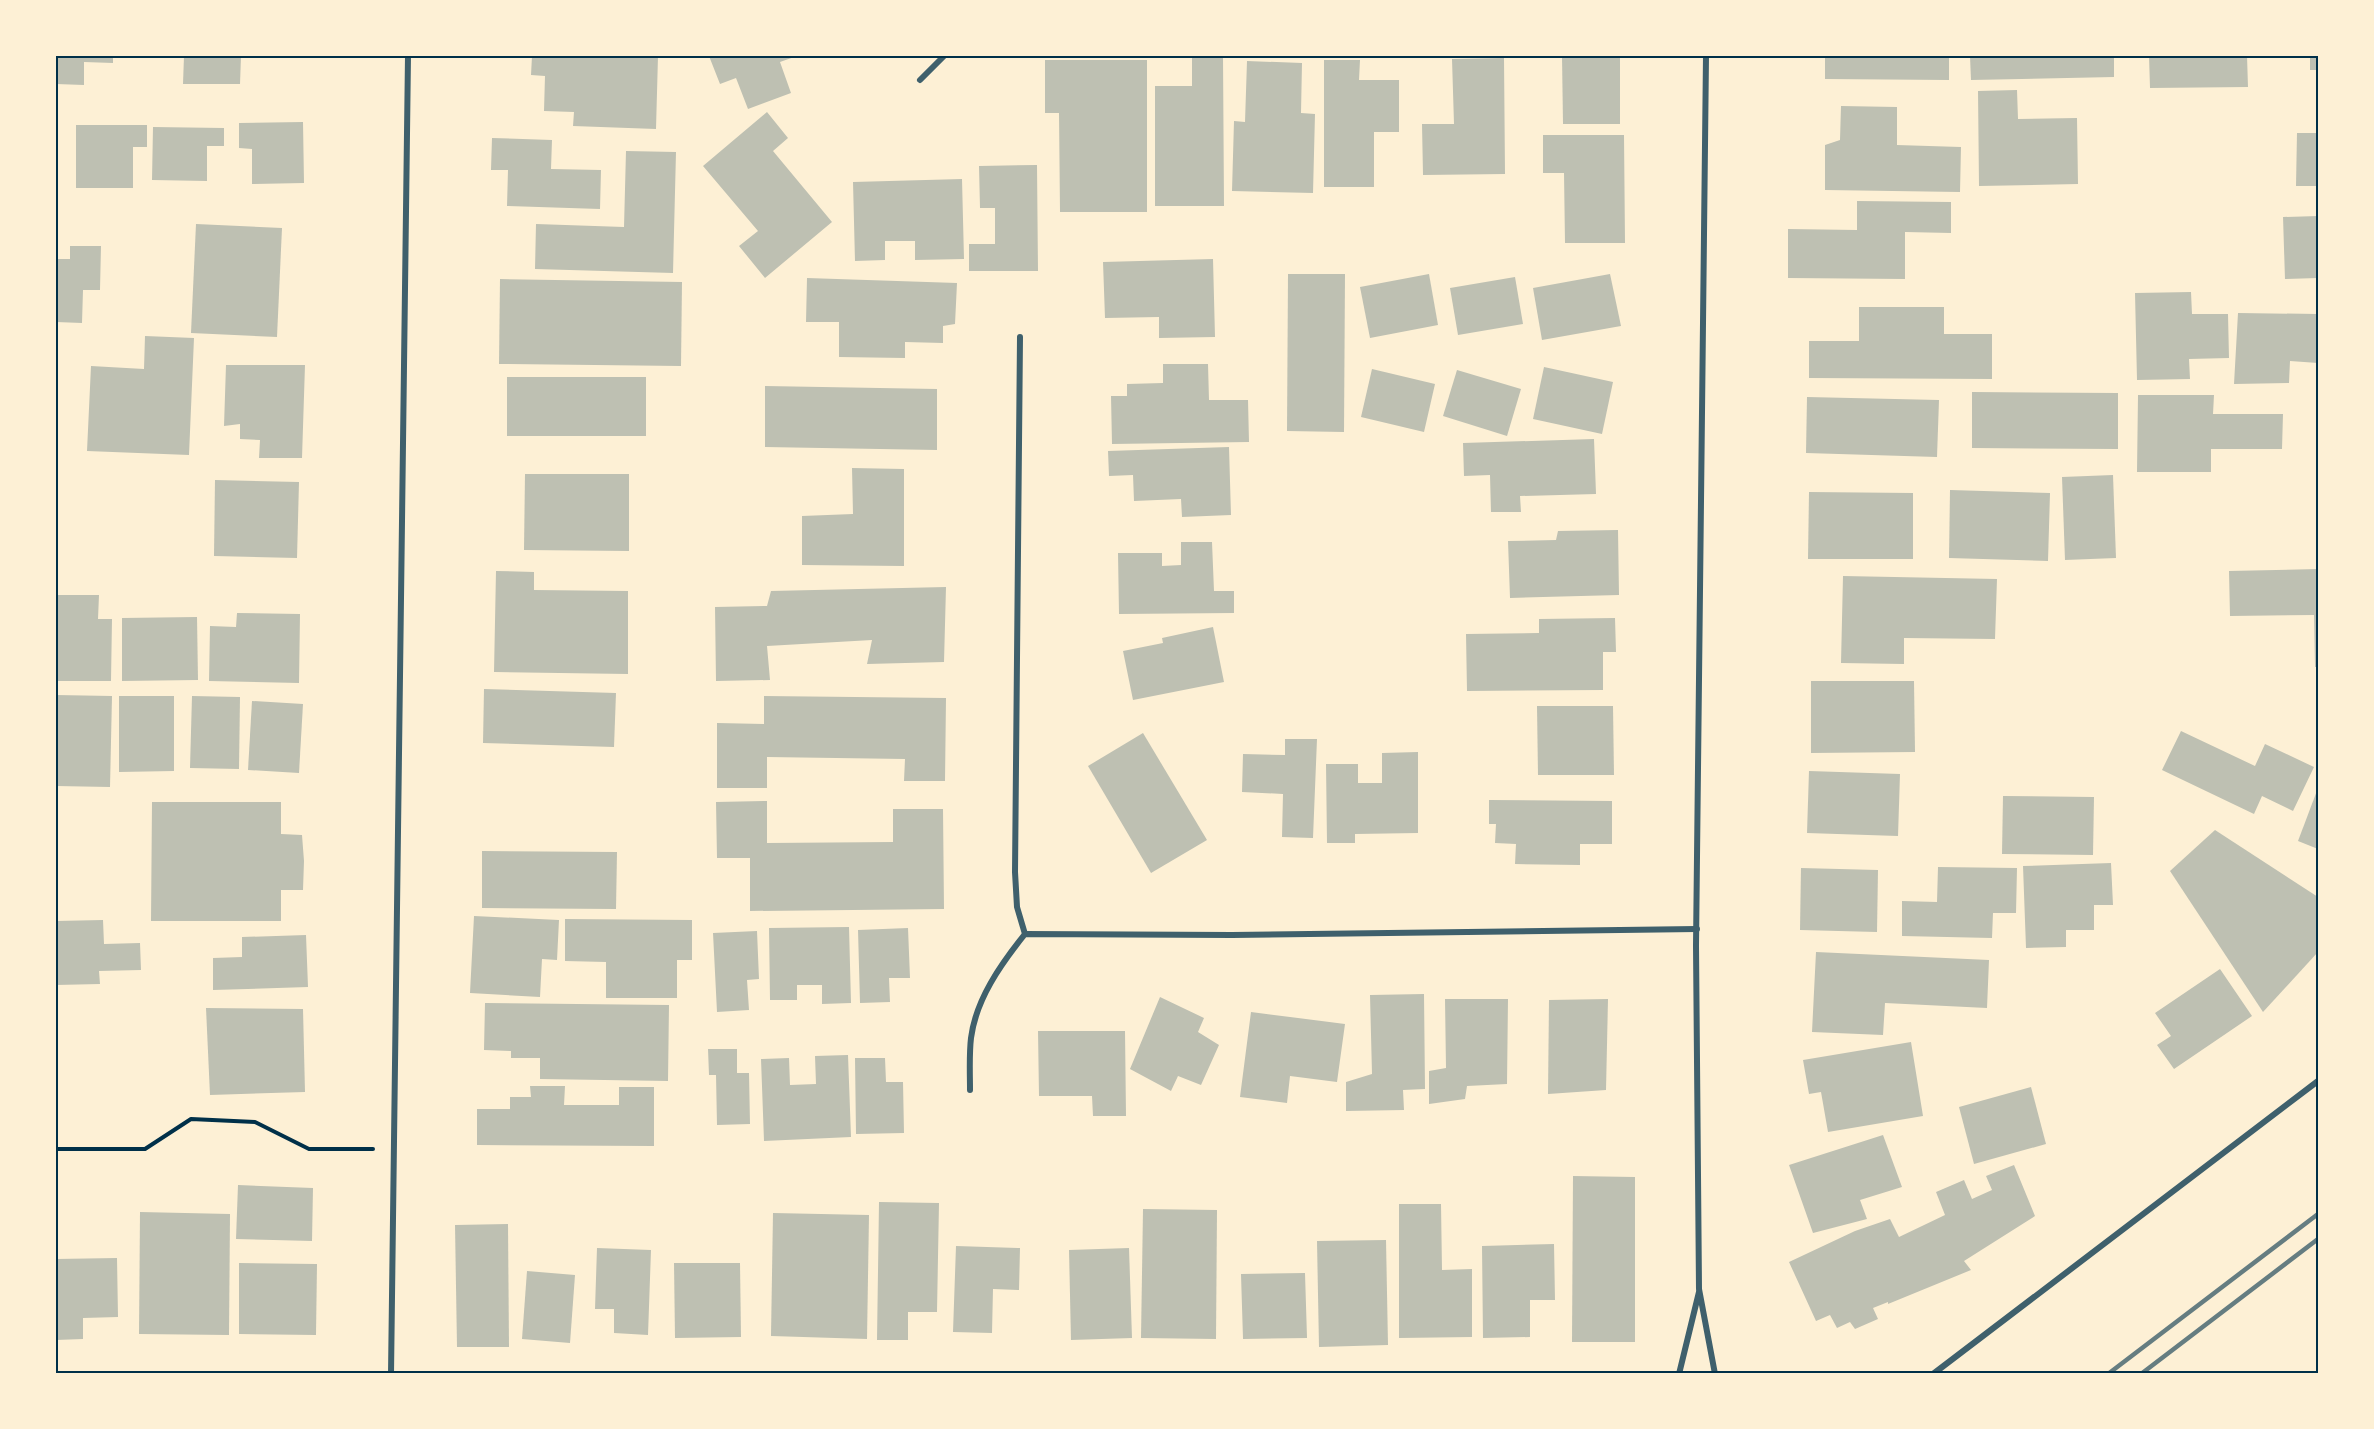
<svg xmlns="http://www.w3.org/2000/svg" width="2374" height="1429" font-family="Rubik,sans-serif">
	<style>
		.building { fill: #bec0b2 }
		.lines { fill: none; stroke-linecap: round; stroke-linejoin: round }
		.path { stroke: #003049; stroke-width: 4 }
		.minor { stroke: #3f606c; stroke-width: 6 }
		.rail { stroke: #657d81; stroke-width: 4.5 }
		.neatline { fill: none; stroke: #003049; stroke-width: 2 }
	</style>
	<rect width="100%" height="100%" fill="#fdf0d5"/>
	<g class="building">
		<path d="M56,56H113V63L84,62V85L56,84Z"/>
		<path d="M184,56H241L240,84H183Z"/>
		<path d="M532,56H658L656,129L573,126L574,112L544,111L545,76L531,75Z"/>
		<path d="M709,56H797L780,62L791,93L748,109L736,78L720,84Z"/>
		<path d="M1192,56H1223L1224,206H1155V86H1192Z"/>
		<path d="M1562,56H1620V124H1563Z"/>
		<path d="M1825,56H1949V80L1825,79Z"/>
		<path d="M1970,56H2114V77L1971,80Z"/>
		<path d="M2149,56H2247L2248,87L2150,88Z"/>
		<rect x="2310" y="56" width="8" height="14"/>
		<path d="M1504,58L1505,174L1423,175L1422,124H1454L1452,59Z"/>
		<path d="M1045,60H1147V212H1060L1059,113H1045Z"/>
		<path d="M1324,60H1360L1359,80H1399V132H1374V187H1324Z"/>
		<path d="M1247,61L1302,63L1301,113L1315,114L1313,193L1232,191L1234,121L1245,122Z"/>
		<path d="M2017,90L2018,119L2077,118L2078,184L1979,186L1978,91Z"/>
		<path d="M1841,106L1897,107V145L1961,147L1960,192L1825,190V145L1840,140Z"/>
		<path d="M767,112L788,138L773,151L832,222L765,278L739,246L758,231L703,166Z"/>
		<path d="M303,122L304,183L252,184V149L239,148V123Z"/>
		<path d="M76,125H147V147H133V188H76Z"/>
		<path d="M153,127L224,128V146H207V181L152,180Z"/>
		<path d="M2297,133H2318V186H2296Z"/>
		<path d="M1543,135H1624L1625,243H1565L1564,173H1543Z"/>
		<path d="M492,138L552,140L551,169L601,170L600,209L507,206L508,170H491Z"/>
		<path d="M626,151L676,152L673,273L535,269L536,224L624,227Z"/>
		<path d="M1037,165L1038,271H969V244H995V208H980L979,166Z"/>
		<path d="M962,179L964,259L915,260V241H885V260L855,261L853,182Z"/>
		<path d="M1857,201L1951,202V233L1905,232V279L1788,278V229L1857,230Z"/>
		<path d="M2318,216V278L2285,279L2283,217Z"/>
		<path d="M196,224L282,228L277,337L191,333Z"/>
		<path d="M70,246H101L100,290H83L82,323L56,322V259H70Z"/>
		<path d="M1213,259L1215,337L1159,338V317L1105,318L1103,262Z"/>
		<path d="M1288,274H1345L1344,432L1287,431Z"/>
		<path d="M1429,274L1438,325L1370,338L1360,287Z"/>
		<path d="M1610,274L1621,326L1542,340L1533,288Z"/>
		<path d="M1515,277L1523,324L1458,335L1450,288Z"/>
		<path d="M807,278L957,283L955,324L943,326V343L905,342V358L839,357V322H806Z"/>
		<path d="M500,279L682,282L681,366L499,364Z"/>
		<path d="M2191,292L2192,314H2228L2229,358L2189,359L2190,379L2137,380L2135,293Z"/>
		<path d="M1859,307H1944V334H1992V379L1809,378V341H1859Z"/>
		<path d="M2238,313L2318,314V363L2290,361L2289,383L2234,384Z"/>
		<path d="M145,336L194,338L189,455L87,451L91,366L144,369Z"/>
		<path d="M1163,364H1208L1209,400H1248L1249,442L1112,444L1111,396H1127V384L1163,383Z"/>
		<path d="M226,365H305L302,458H259L260,440L240,439V424L224,426Z"/>
		<path d="M1544,367L1613,382L1602,434L1533,419Z"/>
		<path d="M1372,369L1435,384L1424,432L1361,417Z"/>
		<path d="M1457,370L1521,389L1507,436L1443,416Z"/>
		<rect x="507" y="377" width="139" height="59"/>
		<path d="M765,386L937,389V450L765,447Z"/>
		<path d="M1972,392L2118,393V449L1972,448Z"/>
		<path d="M2138,395H2214L2213,414H2283L2282,449H2211V472H2137Z"/>
		<path d="M1807,397L1939,400L1937,457L1806,453Z"/>
		<path d="M1594,439L1596,494L1520,496L1521,512H1491L1490,475L1464,476L1463,443Z"/>
		<path d="M1229,447L1231,515L1182,517L1181,499L1134,501L1133,475L1109,476L1108,451Z"/>
		<path d="M852,468L904,469V566L802,565V516L853,514Z"/>
		<path d="M525,474H629V551L524,550Z"/>
		<path d="M2113,475L2116,558L2065,560L2062,477Z"/>
		<path d="M215,480L299,482L297,558L214,556Z"/>
		<path d="M1950,490L2050,493L2048,561L1949,558Z"/>
		<path d="M1809,492L1913,493V559H1808Z"/>
		<path d="M1618,530L1619,595L1510,598L1508,541L1556,540L1558,531Z"/>
		<path d="M1181,542H1212L1214,591H1234V613L1119,614L1118,553H1162V566L1181,565Z"/>
		<path d="M2318,569V667H2315L2314,615L2230,616L2229,571Z"/>
		<path d="M496,571L534,572V590L628,591V674L494,672Z"/>
		<path d="M1843,576L1997,579L1995,639L1904,638V664L1841,663Z"/>
		<path d="M946,587L944,662L867,664L872,640L767,646L770,680L716,681L715,607L767,606L771,591Z"/>
		<path d="M58,595H99L98,619H112L111,681H58Z"/>
		<path d="M237,613L300,614L299,683L209,681L210,626L236,627Z"/>
		<path d="M197,617L198,680L122,681V618Z"/>
		<path d="M1615,618L1616,652H1603V690L1467,691L1466,634L1539,633V619Z"/>
		<path d="M1213,627L1224,682L1133,700L1123,651L1163,643L1162,638Z"/>
		<path d="M1811,681H1914L1915,752L1811,753Z"/>
		<path d="M484,689L616,693L614,747L483,743Z"/>
		<path d="M56,695L112,696L110,787L56,786Z"/>
		<path d="M119,696H174V771L119,772Z"/>
		<path d="M192,696L240,697L239,769L190,768Z"/>
		<path d="M764,696L946,698L945,781H904L905,759L767,757V788H717V723L764,724Z"/>
		<path d="M252,701L303,704L299,773L248,770Z"/>
		<path d="M1537,706H1613L1614,775H1538Z"/>
		<path d="M2181,731L2255,766L2265,744L2314,767L2293,811L2262,796L2254,814L2162,770Z"/>
		<path d="M1143,733L1207,840L1151,873L1088,766Z"/>
		<path d="M1285,739H1317L1313,838L1282,837L1283,794L1242,792L1243,754L1285,755Z"/>
		<path d="M1418,752V833L1355,834V843H1327L1326,764H1358V783H1382V753Z"/>
		<path d="M1809,771L1900,774L1898,836L1807,833Z"/>
		<path d="M2318,788V849L2298,841Z"/>
		<path d="M2003,796L2094,797L2093,855L2002,854Z"/>
		<path d="M1489,800L1612,801V844H1580V865L1515,864L1516,844L1495,843L1496,824H1489Z"/>
		<path d="M767,801V843L893,842V809H943L944,909L750,911V858H717L716,802Z"/>
		<path d="M152,802H281V834L302,835L304,861L303,890H281V921H151Z"/>
		<path d="M2215,830L2318,897V952L2263,1012L2170,871Z"/>
		<path d="M482,851L617,852L616,909L482,908Z"/>
		<path d="M2111,863L2113,905H2094V930H2066V947L2026,948L2023,866Z"/>
		<path d="M1938,867L2017,868L2016,913H1993L1992,938L1902,936V901L1937,902Z"/>
		<path d="M1801,868L1878,870L1877,932L1800,930Z"/>
		<path d="M474,916L559,920L557,960L542,959L540,997L470,993Z"/>
		<path d="M565,919L692,920V960H677V998H606V962L565,961Z"/>
		<path d="M103,920L104,944L140,943L141,970L99,971L100,984L56,985V921Z"/>
		<path d="M849,927L851,1003L822,1004V985H797V1000H770L769,928Z"/>
		<path d="M908,928L910,978H889L890,1002L860,1003L858,930Z"/>
		<path d="M757,931L759,979L747,980L749,1010L717,1012L713,933Z"/>
		<path d="M306,935L308,987L213,990V958L242,957V937Z"/>
		<path d="M1816,952L1989,960L1987,1008L1885,1003L1883,1035L1812,1032Z"/>
		<path d="M2220,969L2252,1016L2174,1069L2157,1045L2171,1036L2155,1013Z"/>
		<path d="M1424,994L1425,1089L1403,1090L1404,1110L1346,1111V1082L1372,1074L1370,995Z"/>
		<path d="M1160,997L1204,1018L1198,1032L1219,1045L1201,1085L1178,1076L1171,1091L1130,1069Z"/>
		<path d="M1445,999H1508L1507,1084L1467,1086L1465,1099L1429,1104V1071L1446,1068Z"/>
		<path d="M1608,999L1606,1090L1548,1094L1549,1000Z"/>
		<path d="M485,1003L669,1005L668,1081L540,1079V1058H511V1051L484,1050Z"/>
		<path d="M206,1008L303,1009L305,1092L210,1095Z"/>
		<path d="M1251,1012L1345,1024L1337,1082L1290,1076L1287,1103L1240,1097Z"/>
		<path d="M1038,1031H1125L1126,1116H1093L1092,1096H1039Z"/>
		<path d="M1911,1042L1923,1116L1828,1132L1821,1092L1809,1094L1803,1060Z"/>
		<path d="M708,1049H737V1073H749L750,1124L717,1125L716,1075H709Z"/>
		<path d="M848,1055L851,1137L764,1141L761,1059L789,1058L790,1085L816,1084L815,1056Z"/>
		<path d="M855,1058H885L886,1082H903L904,1133L856,1134Z"/>
		<path d="M530,1086H565L564,1105H619V1087H654V1146L477,1145V1109H510V1097H531Z"/>
		<path d="M2031,1087L2046,1144L1974,1164L1959,1107Z"/>
		<path d="M1883,1135L1902,1187L1860,1200L1867,1219L1813,1233L1789,1165Z"/>
		<path d="M2014,1165L2035,1216L1964,1261L1971,1270L1888,1304V1302L1873,1308L1878,1319L1855,1329L1850,1322L1837,1328L1830,1315L1816,1321L1789,1262L1855,1231L1890,1219L1899,1237L1945,1215L1936,1192L1964,1180L1972,1199L1992,1190L1986,1176Z"/>
		<path d="M1573,1176L1635,1177V1342H1572Z"/>
		<path d="M238,1185L313,1188L312,1241L236,1239Z"/>
		<path d="M879,1202L939,1203L937,1312H908V1340H877Z"/>
		<path d="M1399,1204H1441L1442,1270L1472,1269V1337L1399,1338Z"/>
		<path d="M1143,1209L1217,1210L1216,1339L1141,1338Z"/>
		<path d="M140,1212L230,1214L229,1335L139,1334Z"/>
		<path d="M773,1213L869,1215L867,1339L771,1336Z"/>
		<path d="M508,1224L509,1347H457L455,1225Z"/>
		<path d="M1386,1240L1388,1345L1319,1347L1317,1241Z"/>
		<path d="M1554,1244L1555,1300H1530V1337L1483,1338L1482,1246Z"/>
		<path d="M956,1246L1020,1248L1019,1290L993,1289L992,1333L953,1332Z"/>
		<path d="M597,1248L651,1250L648,1335L614,1333V1309H595Z"/>
		<path d="M1129,1248L1132,1338L1071,1340L1069,1250Z"/>
		<path d="M117,1258L118,1317L83,1318V1339L56,1340V1259Z"/>
		<path d="M239,1263L317,1264L316,1335L239,1334Z"/>
		<path d="M674,1263H740L741,1337L675,1338Z"/>
		<path d="M527,1271L575,1275L570,1343L522,1339Z"/>
		<path d="M1305,1273L1307,1338L1243,1339L1241,1274Z"/>
	</g>
	<g class="lines">
		<path class="path" d="M56,1149H145L191,1119L255,1122L309,1149H373"/>
		<g class="minor">
			<path d="M1706,56L1696,946L1699,1289L1715,1374"/>
			<path d="M920,80L944,56"/>
			<path d="M1020,337L1015,872L1017,907L1025,934"/>
			<path d="M970,1090C970,1073 969,1055 971,1038C976,999 1001,964 1025,934L1232,935L1697,929"/>
			<path d="M391,1374L408,56"/>
			<path d="M1679,1374L1699,1292"/>
			<path d="M1933,1374L2318,1081"/>
		</g>
		<g class="rail">
			<path d="M2108,1374L2318,1214"/>
			<path d="M2141,1374L2318,1239"/>
		</g>
	</g>
	<rect width="2374" height="1429" fill="none" stroke="#fdf0d5" stroke-width="114"/>
	<rect x="57" y="57" width="2260" height="1315" class="neatline"/>
</svg>
